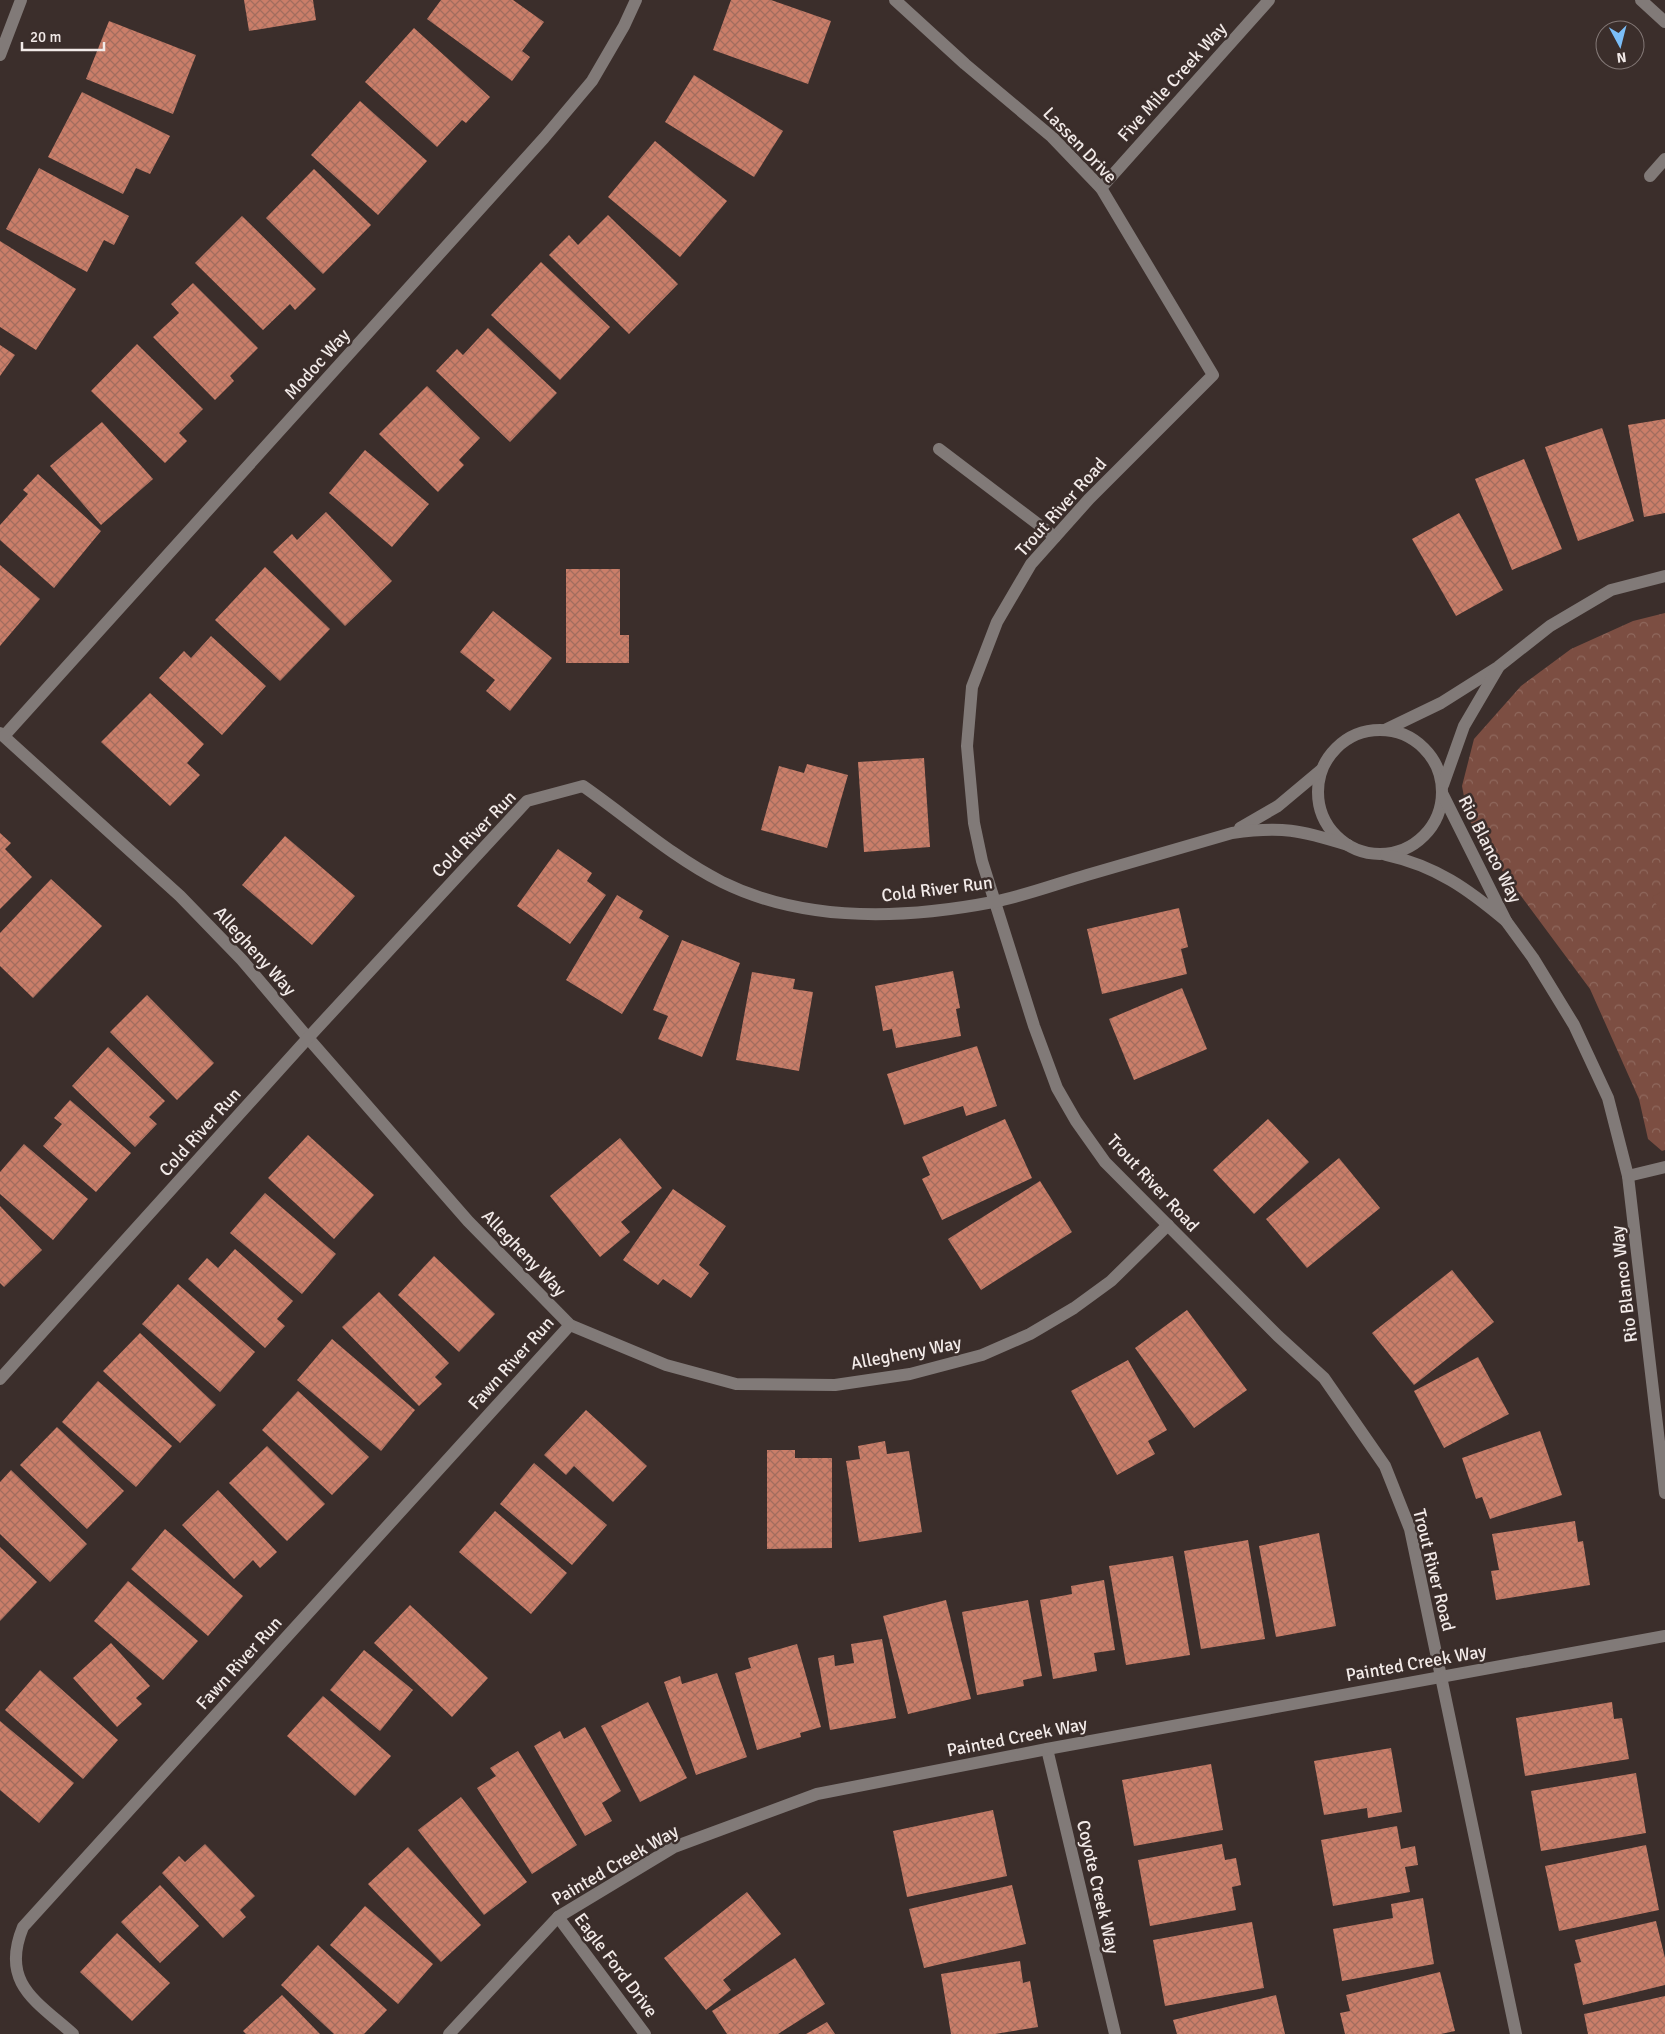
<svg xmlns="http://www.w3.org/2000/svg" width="1665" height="2034" font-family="Signika,sans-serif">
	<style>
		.park { fill: url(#park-crowns) }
		.pitch { fill: #7c4e42 }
		.building { fill: url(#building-cross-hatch) }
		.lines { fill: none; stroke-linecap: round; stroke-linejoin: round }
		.minor { stroke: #817a78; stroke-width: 12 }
		.labels { text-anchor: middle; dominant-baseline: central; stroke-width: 5; stroke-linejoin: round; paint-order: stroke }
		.street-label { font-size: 18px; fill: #f2eae8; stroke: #3b2e2b }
	</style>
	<defs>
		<pattern id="park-crowns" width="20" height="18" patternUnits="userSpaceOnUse" patternTransform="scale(1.25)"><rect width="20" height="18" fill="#7c4e42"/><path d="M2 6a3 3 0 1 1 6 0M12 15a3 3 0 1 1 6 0" fill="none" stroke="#8f685d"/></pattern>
		<pattern id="building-cross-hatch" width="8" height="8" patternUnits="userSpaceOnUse" patternTransform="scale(1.25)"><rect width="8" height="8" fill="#ca7e69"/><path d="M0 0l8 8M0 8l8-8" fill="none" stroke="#a36d5e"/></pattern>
	</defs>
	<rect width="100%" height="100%" fill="#3b2e2b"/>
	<path class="park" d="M1665,613V1150L1662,1151L1648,1139L1639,1099L1590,989L1495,861L1468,818L1462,786L1474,739L1521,686L1571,649L1633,621Z"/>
	<path class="pitch" d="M1665,890V919L1652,897Z"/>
	<g class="building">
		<path d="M244,0H313L316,20L249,31Z"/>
		<path d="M441,0H513L544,22L522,51L530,57L512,81L427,19Z"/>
		<path d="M731,0H771L831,21L808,84L713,50Z"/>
		<path d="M109,21L196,55L173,114L86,79Z"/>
		<path d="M414,28L490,97L466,123L462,120L437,147L365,82Z"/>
		<path d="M694,75L783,131L754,177L665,122Z"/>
		<path d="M82,92L170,136L150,174L136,168L123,194L48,157Z"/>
		<path d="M360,101L427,161L378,215L311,155Z"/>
		<path d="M655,141L727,201L680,257L608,197Z"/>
		<path d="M39,168L129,216L114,245L104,240L87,272L6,229Z"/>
		<path d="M314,169L371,225L323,274L266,218Z"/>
		<path d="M608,215L678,284L629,334L549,255L569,235L578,245Z"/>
		<path d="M242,216L316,289L295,310L290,304L263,330L195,263Z"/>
		<path d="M0,241L76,289L36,350L0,327Z"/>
		<path d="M541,262L610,327L560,380L491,315Z"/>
		<path d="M193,283L258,348L230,376L234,381L215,400L153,337L179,313L171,304Z"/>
		<path d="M488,328L557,393L510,442L436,371L457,349L463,355Z"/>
		<path d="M137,344L203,409L179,433L187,441L165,463L91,391Z"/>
		<path d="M0,345L15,355L0,376Z"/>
		<path d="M427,386L480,438L459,460L464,465L438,492L379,434Z"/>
		<path d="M1665,419V513L1644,517L1628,425Z"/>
		<path d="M102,422L153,479L101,525L50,466Z"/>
		<path d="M1602,428L1634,521L1578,541L1545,447Z"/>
		<path d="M365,450L429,504L392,547L329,493Z"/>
		<path d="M1524,459L1562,549L1512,570L1475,479Z"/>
		<path d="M38,474L101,531L54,588L0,540V525L28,494L23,490Z"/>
		<path d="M326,512L392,581L345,626L273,552L292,534L297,540Z"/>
		<path d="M1459,513L1503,590L1456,616L1412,539Z"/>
		<path d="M0,565L40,599L0,646Z"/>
		<path d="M265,567L330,629L280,681L215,620Z"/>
		<path d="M566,569H620V635H629V663H566Z"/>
		<path d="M493,611L552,658L510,711L486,691L495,680L460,652Z"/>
		<path d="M211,636L266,686L222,735L159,678L184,651L191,658Z"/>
		<path d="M150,693L204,744L187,763L200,775L170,806L101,742Z"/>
		<path d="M924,758L930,847L864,852L858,762Z"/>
		<path d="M807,764L848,775L827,848L761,830L779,766L804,773Z"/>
		<path d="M0,833L11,843L5,849L32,877L0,909Z"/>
		<path d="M285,836L355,896L312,945L242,885Z"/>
		<path d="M558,849L592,873L587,881L606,895L570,944L517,906Z"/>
		<path d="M51,879L102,926L33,998L0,966V933Z"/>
		<path d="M617,895L643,911L639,918L669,936L622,1014L566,980Z"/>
		<path d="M1179,908L1188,947L1181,949L1187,974L1102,994L1087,929Z"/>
		<path d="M682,940L740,963L702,1057L658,1039L668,1016L653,1010Z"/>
		<path d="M953,971L960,1008L956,1009L961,1036L896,1048L892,1029L883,1031L875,986Z"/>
		<path d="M752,972L795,979L793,989L813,992L799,1071L736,1060Z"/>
		<path d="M1182,988L1207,1049L1134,1080L1109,1019Z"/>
		<path d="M147,995L214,1063L177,1100L110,1032Z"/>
		<path d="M977,1046L997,1106L966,1116L963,1106L904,1125L887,1074Z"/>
		<path d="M108,1047L165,1101L149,1117L157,1124L135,1147L72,1086Z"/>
		<path d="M70,1100L131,1153L96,1192L43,1146L62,1124L54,1118Z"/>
		<path d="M1005,1119L1032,1178L942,1220L922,1179L930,1175L922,1157Z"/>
		<path d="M1268,1119L1309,1162L1254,1214L1213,1170Z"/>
		<path d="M308,1135L374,1195L334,1239L268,1178Z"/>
		<path d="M620,1138L662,1188L621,1222L630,1232L600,1257L550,1196Z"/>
		<path d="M24,1144L88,1199L53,1240L0,1194V1172Z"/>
		<path d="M1339,1158L1380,1208L1307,1268L1266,1219Z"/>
		<path d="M1040,1181L1072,1232L981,1290L948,1239Z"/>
		<path d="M673,1189L726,1226L699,1265L709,1273L691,1298L663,1279L658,1285L623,1260Z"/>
		<path d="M265,1193L336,1254L302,1294L230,1233Z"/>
		<path d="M0,1206L42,1250L4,1287L0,1283Z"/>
		<path d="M235,1249L293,1301L277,1319L285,1326L265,1348L188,1279L207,1258L218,1268Z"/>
		<path d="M434,1256L495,1314L459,1352L398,1295Z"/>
		<path d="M1452,1270L1494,1322L1414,1385L1372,1333Z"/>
		<path d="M178,1284L255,1352L220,1392L142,1324Z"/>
		<path d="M379,1292L449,1363L435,1377L442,1384L419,1406L342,1327Z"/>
		<path d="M1187,1310L1247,1390L1194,1428L1135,1348Z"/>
		<path d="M140,1333L216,1405L180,1443L103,1371Z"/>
		<path d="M332,1339L415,1410L381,1451L297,1380Z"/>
		<path d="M1478,1357L1509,1414L1444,1448L1414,1391Z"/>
		<path d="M1128,1360L1167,1430L1148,1441L1155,1454L1117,1475L1071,1391Z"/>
		<path d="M98,1381L172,1446L136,1487L62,1422Z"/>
		<path d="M298,1391L369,1457L332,1495L262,1430Z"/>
		<path d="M586,1410L647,1466L613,1502L574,1466L566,1475L544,1455Z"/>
		<path d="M57,1427L124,1491L87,1529L20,1465Z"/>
		<path d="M1540,1431L1562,1495L1490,1519L1482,1497L1476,1499L1462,1458Z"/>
		<path d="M885,1441L887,1454L909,1451L922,1532L859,1542L846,1461L860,1459L858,1446Z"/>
		<path d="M267,1446L325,1504L287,1541L229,1483Z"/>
		<path d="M767,1450H795V1458H832V1548L767,1549Z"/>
		<path d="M534,1463L607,1525L572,1565L500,1504Z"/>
		<path d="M11,1470L87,1544L50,1582L0,1534V1482Z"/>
		<path d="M218,1490L277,1552L260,1568L253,1560L234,1579L182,1525Z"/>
		<path d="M495,1511L567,1573L531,1614L459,1552Z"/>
		<path d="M1575,1521L1578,1542L1583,1541L1590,1585L1496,1600L1491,1571L1499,1570L1492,1534Z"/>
		<path d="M165,1529L243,1596L208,1636L131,1569Z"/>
		<path d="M1319,1533L1336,1626L1276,1637L1259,1546Z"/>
		<path d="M1248,1540L1265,1639L1201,1649L1184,1551Z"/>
		<path d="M0,1547L37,1582L0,1621Z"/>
		<path d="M1173,1556L1190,1655L1126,1665L1109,1566Z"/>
		<path d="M1104,1580L1115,1650L1094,1653L1097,1671L1053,1679L1040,1600L1072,1594L1071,1586Z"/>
		<path d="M128,1581L198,1641L163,1680L94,1621Z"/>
		<path d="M946,1600L971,1699L908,1714L883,1616Z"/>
		<path d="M1028,1600L1042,1676L1023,1680L1024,1686L977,1695L962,1612Z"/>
		<path d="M410,1605L488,1678L452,1717L374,1643Z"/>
		<path d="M882,1639L896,1718L830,1730L818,1658L834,1655L835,1666L854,1663L851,1644Z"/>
		<path d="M111,1643L150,1686L136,1698L142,1704L117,1727L73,1678Z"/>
		<path d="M797,1644L821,1727L800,1733L801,1737L757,1750L735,1673L751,1668L748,1658Z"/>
		<path d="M364,1650L413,1690L380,1731L330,1690Z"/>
		<path d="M40,1670L118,1740L83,1779L5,1710Z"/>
		<path d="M717,1673L747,1757L696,1775L664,1682L680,1676L682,1684Z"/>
		<path d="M323,1696L391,1756L355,1796L287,1736Z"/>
		<path d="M648,1702L687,1778L640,1802L601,1726Z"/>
		<path d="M1612,1702L1614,1719L1622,1718L1629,1759L1525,1776L1516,1718Z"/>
		<path d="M0,1721L74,1783L39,1823L0,1790Z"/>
		<path d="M585,1727L621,1791L602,1803L612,1821L585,1836L534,1746L560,1731L564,1739Z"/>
		<path d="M1391,1748L1402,1812L1368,1818L1367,1808L1324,1815L1314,1761Z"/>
		<path d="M518,1751L577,1845L532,1874L477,1788L496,1776L490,1768Z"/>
		<path d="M1211,1764L1223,1830L1134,1846L1122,1780Z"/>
		<path d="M1636,1773L1646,1833L1541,1851L1531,1791Z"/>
		<path d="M461,1797L527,1882L484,1915L418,1830Z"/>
		<path d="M993,1810L1007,1876L907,1897L893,1831Z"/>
		<path d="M1397,1826L1401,1849L1415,1846L1418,1865L1405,1867L1410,1892L1333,1906L1321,1840Z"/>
		<path d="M205,1844L255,1896L240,1910L246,1917L223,1938L162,1873L179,1856L185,1862Z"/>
		<path d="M1222,1844L1225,1860L1236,1858L1241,1885L1232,1887L1236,1910L1150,1926L1138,1860Z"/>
		<path d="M1646,1845L1659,1910L1559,1931L1545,1866Z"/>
		<path d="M408,1847L481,1925L441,1962L368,1884Z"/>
		<path d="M160,1885L199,1926L160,1963L121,1922Z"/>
		<path d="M1012,1885L1026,1944L924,1968L909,1909Z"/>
		<path d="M747,1892L781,1934L723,1980L731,1990L706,2010L664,1958Z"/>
		<path d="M1423,1898L1434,1964L1342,1981L1333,1929L1393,1918L1391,1904Z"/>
		<path d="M365,1906L433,1964L398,2004L330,1945Z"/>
		<path d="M1656,1921L1665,1958V1985L1583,2005L1574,1964L1581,1962L1575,1940Z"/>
		<path d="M1252,1922L1264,1988L1165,2006L1153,1940Z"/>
		<path d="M117,1933L170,1983L132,2021L80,1972Z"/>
		<path d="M318,1945L387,2010L364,2034H334L281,1985Z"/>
		<path d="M795,1958L825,2004L778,2034H727L712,2011Z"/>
		<path d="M1020,1961L1023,1983L1030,1981L1038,2027L995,2034H951L941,1974Z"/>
		<path d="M1440,1972L1455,2031L1441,2034H1345L1340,2013L1350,2011L1346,1995Z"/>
		<path d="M282,1995L320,2034H246L243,2031Z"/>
		<path d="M1276,1995L1285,2034H1177L1173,2020Z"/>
		<path d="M1665,1996V2034H1588L1584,2014Z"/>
		<path d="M827,2022L835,2034H806Z"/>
	</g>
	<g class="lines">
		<g class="minor">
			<path d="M895,0L965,64L1052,137L1101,188L1213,375L1089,499L1031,564L997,622L972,687L967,746L974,823L982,861L1034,1026L1057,1088L1076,1121L1105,1162L1278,1336L1324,1378L1385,1466L1410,1529L1516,2034"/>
			<path d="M1641,0L1665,22"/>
			<path d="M0,55L21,0"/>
			<path d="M1650,176L1665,159"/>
			<path d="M1101,188L1269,0"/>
			<path d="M939,449L1055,537"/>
			<circle cx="1380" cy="792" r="62"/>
			<path d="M1385,730L1441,703L1498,667L1550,626L1611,590L1665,576"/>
			<path d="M0,733L180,896L242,960L308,1038L468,1221L570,1325L666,1365L736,1384L835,1385L910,1374L982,1355L1030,1334L1074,1308L1111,1281L1168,1225"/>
			<path d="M4,736L544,138L592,81L624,26L636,0"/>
			<path d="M1443,785L1464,726L1498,668"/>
			<path d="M1240,828L1278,806L1321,770"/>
			<path d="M1386,855C1436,866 1468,889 1506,921L1442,793"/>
			<path d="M1506,921L1533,958L1574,1025L1608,1098L1628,1176L1665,1493"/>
			<path d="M1628,1176L1665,1167"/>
			<path d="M0,1379L308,1038L527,801L583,786C629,818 671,856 722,882C805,923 905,919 993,902C1024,896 1056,884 1087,875C1135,861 1184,847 1232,833C1282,826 1300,830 1348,845"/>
			<path d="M1047,1749L1115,2034"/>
			<path d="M558,1917L645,2034"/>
			<path d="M73,2034C36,2001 0,1983 23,1927L570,1325"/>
			<path d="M449,2034L558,1917L674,1847L817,1794L1047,1749L1665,1636"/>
		</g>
	</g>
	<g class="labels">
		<g class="street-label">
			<text transform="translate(1172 82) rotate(-48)">Five Mile Creek Way</text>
			<text transform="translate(1080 145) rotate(46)">Lassen Drive</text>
			<text transform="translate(317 364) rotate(-48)">Modoc Way</text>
			<text transform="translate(1061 507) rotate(-48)">Trout River Road</text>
			<text transform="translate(474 834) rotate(-46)">Cold River Run</text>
			<text transform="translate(1490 849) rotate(63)">Rio Blanco Way</text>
			<text transform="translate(937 889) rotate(-7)">Cold River Run</text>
			<text transform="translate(255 951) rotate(48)">Allegheny Way</text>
			<text transform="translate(200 1132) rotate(-48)">Cold River Run</text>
			<text transform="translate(1153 1183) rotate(47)">Trout River Road</text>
			<text transform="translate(524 1253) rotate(46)">Allegheny Way</text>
			<text transform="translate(1624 1284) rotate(-97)">Rio Blanco Way</text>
			<text transform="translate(906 1353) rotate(-11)">Allegheny Way</text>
			<text transform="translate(511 1363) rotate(-48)">Fawn River Run</text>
			<text transform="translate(1434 1570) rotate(76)">Trout River Road</text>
			<text transform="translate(239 1663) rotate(-48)">Fawn River Run</text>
			<text transform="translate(1416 1663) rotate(-10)">Painted Creek Way</text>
			<text transform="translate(1017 1737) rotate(-11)">Painted Creek Way</text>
			<text transform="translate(615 1865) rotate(-30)">Painted Creek Way</text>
			<text transform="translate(1098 1887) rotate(77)">Coyote Creek Way</text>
			<text transform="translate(616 1965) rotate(53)">Eagle Ford Drive</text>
		</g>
	</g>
	<g transform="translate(1620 45) rotate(173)"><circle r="24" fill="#3b2e2b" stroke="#847977"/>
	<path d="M0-4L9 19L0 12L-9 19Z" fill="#7bbef8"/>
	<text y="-8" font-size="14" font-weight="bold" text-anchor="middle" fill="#f2eae8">N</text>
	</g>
	<path d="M22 42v8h82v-8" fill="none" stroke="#f2eae8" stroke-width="2.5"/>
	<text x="30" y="42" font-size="15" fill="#f2eae8" stroke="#3b2e2b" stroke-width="4" paint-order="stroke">20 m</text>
</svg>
